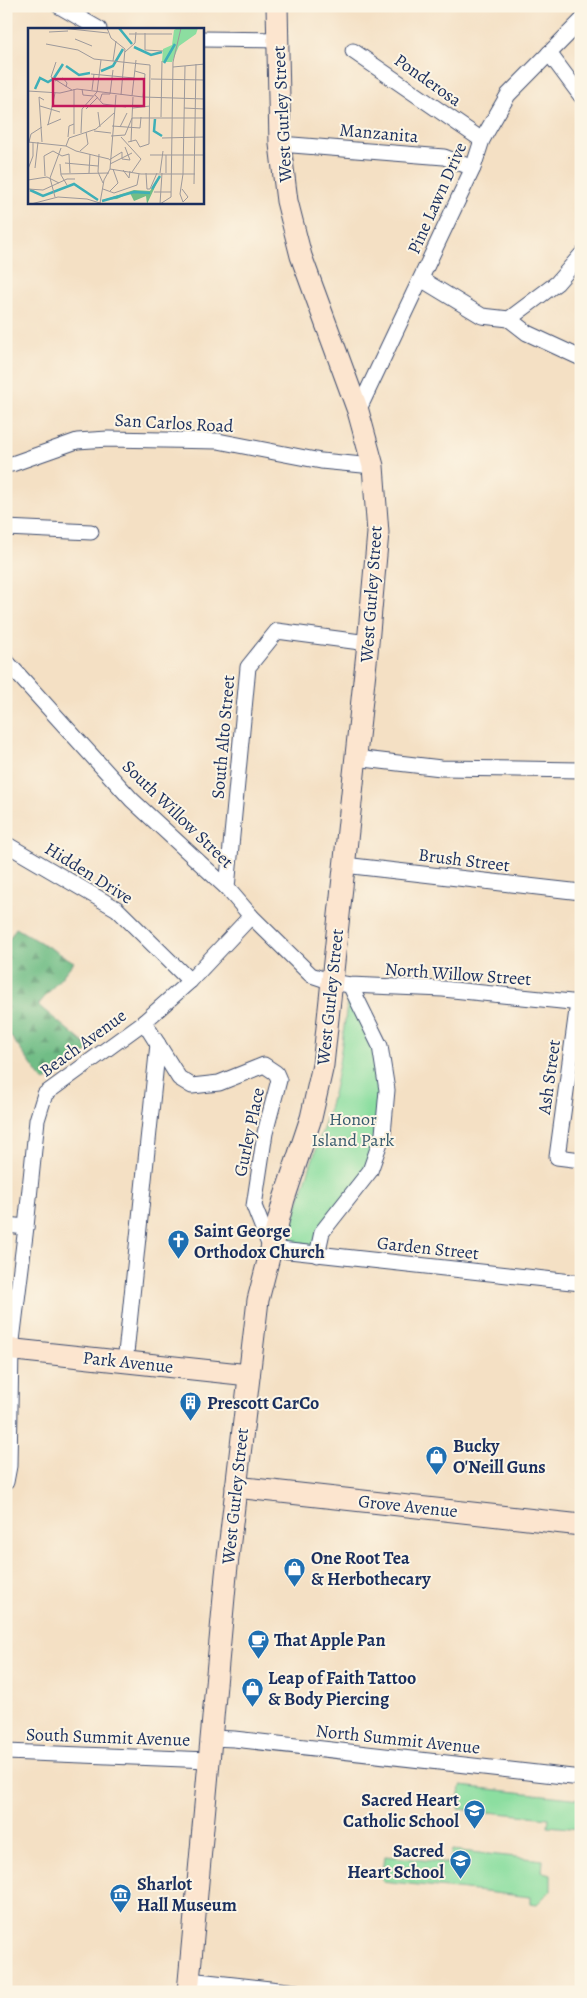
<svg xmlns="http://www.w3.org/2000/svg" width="587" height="1998" font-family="Alegreya,serif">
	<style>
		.green { fill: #8cdea0; stroke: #54867f }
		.forest { fill: url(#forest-firs); stroke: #467672 }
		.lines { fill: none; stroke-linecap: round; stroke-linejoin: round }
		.street-casing { stroke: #3c4a6d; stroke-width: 17 }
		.secondary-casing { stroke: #3c4a6d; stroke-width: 23 }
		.street { stroke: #fff; stroke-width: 15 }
		.secondary { stroke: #fce5cf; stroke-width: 21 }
		.labels { text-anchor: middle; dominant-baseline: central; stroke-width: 4; stroke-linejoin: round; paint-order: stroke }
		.street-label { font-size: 18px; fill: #1b2f5e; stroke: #fcf5e5 }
		.park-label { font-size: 18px; fill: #375b6e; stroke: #fcf5e5 }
		.poi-label { font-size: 18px; font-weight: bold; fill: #1b2f5e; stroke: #fcf5e5; text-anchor: start }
		.inset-river { fill: none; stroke: #3eafb7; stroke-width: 2.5 }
		.inset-road { fill: none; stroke: #9d999b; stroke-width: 1 }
		.view { fill: #c2185b; fill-opacity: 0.15; stroke: #c2185b; stroke-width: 2.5 }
		.inset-edge { fill: none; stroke: #1b2f5e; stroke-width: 2.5 }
	</style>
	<defs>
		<pattern id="forest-firs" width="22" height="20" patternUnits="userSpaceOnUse" patternTransform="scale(1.25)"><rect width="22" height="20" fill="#71bd86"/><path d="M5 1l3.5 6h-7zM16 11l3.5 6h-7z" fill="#5c9a71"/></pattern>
	</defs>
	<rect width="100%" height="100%" fill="#fcf5e5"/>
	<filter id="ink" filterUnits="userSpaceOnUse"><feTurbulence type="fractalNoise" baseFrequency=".02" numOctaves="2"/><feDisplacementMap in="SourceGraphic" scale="10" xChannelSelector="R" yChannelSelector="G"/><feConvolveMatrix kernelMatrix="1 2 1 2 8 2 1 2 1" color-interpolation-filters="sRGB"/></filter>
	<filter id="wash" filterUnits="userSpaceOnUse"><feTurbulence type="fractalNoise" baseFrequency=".0096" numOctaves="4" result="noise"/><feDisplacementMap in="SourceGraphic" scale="20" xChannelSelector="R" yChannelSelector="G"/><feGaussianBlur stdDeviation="1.12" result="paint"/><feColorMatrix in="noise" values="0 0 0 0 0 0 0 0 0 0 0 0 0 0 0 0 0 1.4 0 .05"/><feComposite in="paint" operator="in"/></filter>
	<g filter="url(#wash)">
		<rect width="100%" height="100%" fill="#f4e0c4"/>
		<g class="green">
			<path d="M350,985L366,1020L387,1090L370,1171L322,1232L317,1255L288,1251C294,1202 316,1156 329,1109C341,1069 343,1026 350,985Z"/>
			<path d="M461,1786L581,1799V1829L548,1826L549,1818L458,1809Z"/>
			<path d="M452,1850L543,1860L542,1872L551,1874V1890L537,1904L531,1903V1897L382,1881L385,1856L450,1863Z"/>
		</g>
		<path class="forest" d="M16,928L74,962L38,1005L91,1049L44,1082L6,1030V944Z"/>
	</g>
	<g filter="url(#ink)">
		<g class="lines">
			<defs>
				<g id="street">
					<path d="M59,6L99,29"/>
					<path d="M202,39L278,40"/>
					<path d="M353,51L482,140"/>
					<path d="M549,53L581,96"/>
					<path d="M280,144L444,157L473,168"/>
					<path d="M421,279L482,316L509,319L557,283L581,255"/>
					<path d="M509,319L527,333L581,358"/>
					<path d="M358,411L473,168L482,140L508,95L581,21"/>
					<path d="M6,464H12L77,441L108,439L218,441L321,461L373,466"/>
					<path d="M6,528L91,532"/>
					<path d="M6,661L132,800L227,888L251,916L311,975L332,982L350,985L443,989L581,1003"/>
					<path d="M355,758L441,768L581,770"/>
					<path d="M6,844L117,909L190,981"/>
					<path d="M344,865L581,892"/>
					<path d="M227,888L248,667L277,631L368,643"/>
					<path d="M578,1003L557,1157L581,1160"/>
					<path d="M144,1022L179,1078L192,1086L219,1083L264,1065L276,1073L279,1080L265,1133L254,1206L271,1249L581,1283"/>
					<path d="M6,1225L26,1227"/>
					<path d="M317,1255L322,1232L370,1171L383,1134L387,1090L380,1046L350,985"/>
					<path d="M125,1363L158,1044"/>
					<path d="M6,1482L9,1466L11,1349L26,1227L37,1120L45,1094L144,1022L190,981L251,916"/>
					<path d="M211,1738L234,1739L581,1778"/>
					<path d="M6,1752L209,1760"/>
					<path d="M189,1980L297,1992"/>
				</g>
				<g id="secondary">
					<path d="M6,1349L249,1375"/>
					<path d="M236,1487L581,1525"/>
					<path d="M188,1992L226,1575L258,1300L284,1199L311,1118L323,1065L368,643L378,533L373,466L358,411L301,256L287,201L280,144L277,6"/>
				</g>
			</defs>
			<use href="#street" class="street-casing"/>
			<use href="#secondary" class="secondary-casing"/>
			<use href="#street" class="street"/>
			<use href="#secondary" class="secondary"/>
		</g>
	</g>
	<defs>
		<symbol id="church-pin" viewBox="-11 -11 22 30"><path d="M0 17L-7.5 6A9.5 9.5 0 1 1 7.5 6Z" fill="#1f6fb2" stroke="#fcf5e5"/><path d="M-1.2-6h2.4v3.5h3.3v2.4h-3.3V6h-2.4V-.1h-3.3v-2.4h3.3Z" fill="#fff"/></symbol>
		<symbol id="building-pin" viewBox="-11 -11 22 30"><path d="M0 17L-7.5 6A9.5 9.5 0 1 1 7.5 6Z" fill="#1f6fb2" stroke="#fcf5e5"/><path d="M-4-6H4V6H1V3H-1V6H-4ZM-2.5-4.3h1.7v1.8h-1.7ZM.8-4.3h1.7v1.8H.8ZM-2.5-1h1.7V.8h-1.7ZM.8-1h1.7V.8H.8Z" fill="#fff"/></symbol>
		<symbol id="shop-pin" viewBox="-11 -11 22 30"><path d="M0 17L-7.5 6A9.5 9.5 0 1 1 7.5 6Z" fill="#1f6fb2" stroke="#fcf5e5"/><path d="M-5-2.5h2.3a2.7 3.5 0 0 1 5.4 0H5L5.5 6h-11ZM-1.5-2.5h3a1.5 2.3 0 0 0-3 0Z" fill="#fff"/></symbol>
		<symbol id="cafe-pin" viewBox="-11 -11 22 30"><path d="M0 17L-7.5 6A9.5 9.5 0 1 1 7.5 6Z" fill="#1f6fb2" stroke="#fcf5e5"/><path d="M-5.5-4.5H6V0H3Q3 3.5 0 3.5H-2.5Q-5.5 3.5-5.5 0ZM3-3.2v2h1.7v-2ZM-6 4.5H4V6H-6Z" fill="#fff"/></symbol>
		<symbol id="school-pin" viewBox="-11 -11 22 30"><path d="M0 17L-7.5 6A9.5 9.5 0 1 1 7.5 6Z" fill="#1f6fb2" stroke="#fcf5e5"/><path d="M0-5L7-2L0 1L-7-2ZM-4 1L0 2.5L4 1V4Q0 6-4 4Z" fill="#fff"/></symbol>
		<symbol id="museum-pin" viewBox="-11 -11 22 30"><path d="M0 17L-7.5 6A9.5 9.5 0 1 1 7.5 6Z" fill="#1f6fb2" stroke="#fcf5e5"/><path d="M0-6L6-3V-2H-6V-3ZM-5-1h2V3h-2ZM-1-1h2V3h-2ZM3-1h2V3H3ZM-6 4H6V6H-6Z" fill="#fff"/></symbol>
	</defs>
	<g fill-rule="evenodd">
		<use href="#church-pin" x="166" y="1228" width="25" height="34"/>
		<use href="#building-pin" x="178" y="1390" width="25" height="34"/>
		<use href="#shop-pin" x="424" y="1444" width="25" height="34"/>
		<use href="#shop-pin" x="282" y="1556" width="25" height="34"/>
		<use href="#cafe-pin" x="246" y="1628" width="25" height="34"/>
		<use href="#shop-pin" x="240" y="1676" width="25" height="34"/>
		<use href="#school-pin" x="462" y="1798" width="25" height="34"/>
		<use href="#school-pin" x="448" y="1848" width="25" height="34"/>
		<use href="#museum-pin" x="108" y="1882" width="25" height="34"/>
	</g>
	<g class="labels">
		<g class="street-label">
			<text transform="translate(428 80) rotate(35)">Ponderosa</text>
			<text transform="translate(282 114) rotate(-93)">West Gurley Street</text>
			<text transform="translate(379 133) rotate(5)">Manzanita</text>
			<text transform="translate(437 198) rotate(-66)">Pine Lawn Drive</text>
			<text transform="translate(174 423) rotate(3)">San Carlos Road</text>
			<text transform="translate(371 594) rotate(-86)">West Gurley Street</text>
			<text transform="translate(223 737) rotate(-85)">South Alto Street</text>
			<text transform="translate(178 814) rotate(44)">South Willow Street</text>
			<text transform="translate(464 860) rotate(7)">Brush Street</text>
			<text transform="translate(89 873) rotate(32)">Hidden Drive</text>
			<text transform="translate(458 974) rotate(4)">North Willow Street</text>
			<text transform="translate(330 997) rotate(-84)">West Gurley Street</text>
			<text transform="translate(83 1043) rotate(-36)">Beach Avenue</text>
			<text transform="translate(549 1077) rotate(-82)">Ash Street</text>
			<text transform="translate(249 1132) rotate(-78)">Gurley Place</text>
			<text transform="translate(428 1248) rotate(6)">Garden Street</text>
			<text transform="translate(128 1362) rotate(6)">Park Avenue</text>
			<text transform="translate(235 1496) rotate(-84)">West Gurley Street</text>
			<text transform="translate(408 1506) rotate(6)">Grove Avenue</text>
			<text transform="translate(108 1737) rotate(2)">South Summit Avenue</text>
			<text transform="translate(398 1739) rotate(6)">North Summit Avenue</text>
		</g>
		<g class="park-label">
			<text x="353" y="1119">Honor<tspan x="353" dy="21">Island Park</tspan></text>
		</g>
		<g class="poi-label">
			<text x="194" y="1231">Saint George<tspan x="194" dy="21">Orthodox Church</tspan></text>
			<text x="207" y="1403">Prescott CarCo</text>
			<text x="453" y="1446">Bucky<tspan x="453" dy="21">O'Neill Guns</tspan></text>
			<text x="311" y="1558">One Root Tea<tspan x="311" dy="21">&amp; Herbothecary</tspan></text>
			<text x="274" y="1640">That Apple Pan</text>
			<text x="268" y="1678">Leap of Faith Tattoo<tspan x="268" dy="21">&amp; Body Piercing</tspan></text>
			<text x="459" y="1800" text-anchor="end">Sacred Heart<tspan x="459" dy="21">Catholic School</tspan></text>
			<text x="444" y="1851" text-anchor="end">Sacred<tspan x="444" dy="21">Heart School</tspan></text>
			<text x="137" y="1884">Sharlot<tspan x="137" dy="21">Hall Museum</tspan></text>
		</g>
	</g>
	<g transform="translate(28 28)">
		<rect width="176" height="176" fill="#f4e0c4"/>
		<path d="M150,0H170L168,6L151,18L144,34H134L135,21L144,17L146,2Z" fill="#8cdea0"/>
		<path d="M133,146L119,176L118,168L106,173L102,165L89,171L75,172L106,162L122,163Z" fill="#71bd86"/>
		<path class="inset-river" d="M91,0L104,16M106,19L123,27L134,24M136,35L147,16M38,38L51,47L62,45M73,43L85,38L95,21M26,50L35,36M7,61L12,50L20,54L25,51M127,91L126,103L134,108M124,161L132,148M2,162L15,168L46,156L70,172M74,173L106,164L122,165"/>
		<path class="inset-road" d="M33,0L80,5M79,0L83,10L97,21L93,67M99,0H149M21,4L40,3M117,5V22L135,23M101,6H144M47,11L64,18M18,16L50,22L66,31L122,37L121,116L112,119L108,112L100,114M97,24L107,15L108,4M85,33L88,13M28,34L23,49L44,62M145,39L177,36M107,43L117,46L115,69M63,46L106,50M123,51L177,52M27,53L35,50L39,55L38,59M46,61V106M54,61L55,67L65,68M64,62L66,46M0,63L32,65L49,61L115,69L177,71M67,67L75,76L98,79M104,68L108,32M72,72L74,66H82L85,42M12,78L32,84M105,80L122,78M156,80L177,81M54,81L69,64L73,32M58,81L70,69M70,84L72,99M133,89L134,33M19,97L33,91M20,97L27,65M84,98L112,100L113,89M92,99L99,85M66,103L83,105M53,105L54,81M83,108L97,107L104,90L105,69M40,109L41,98L46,96M93,109L113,131L104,144M134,110L177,109M0,114L38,118L48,123L81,131M1,114L3,106L14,99M14,114L11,69L16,72M103,114L104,90H177M38,118L41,110L68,101L86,85M52,123L60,116L58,104M71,126L70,144L75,155M122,127H177M94,131L102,132L97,119M81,132L94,124V131M37,135L70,138M32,136L33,147L39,157M82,136L104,125M7,140L10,114M0,141L5,128V115M82,141L113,146H167M95,142L101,150L102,143M61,145L62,126M118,145L119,161M132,145L135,123M138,145V127M33,146L81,145M17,148L16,128L25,123L34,128L41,126L42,145M0,152L19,149L31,155M166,156L168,36M0,161L15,162L39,151H47M75,161L86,165L109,157L111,146M119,161H122L129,145M154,161L160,169L155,174L152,166L155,146L157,38M82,163L90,155L85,141M126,164H143M27,169L22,150L33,120M72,175L76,152L82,141L88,67M3,176L30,169L59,171L75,176M132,176L134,145M132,176L143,169L145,34L153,0"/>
		<path class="view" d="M25,51H116V78H25Z"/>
		<rect width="176" height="176" class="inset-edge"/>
	</g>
	<rect width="587" height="1998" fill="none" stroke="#fcf5e5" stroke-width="25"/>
</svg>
